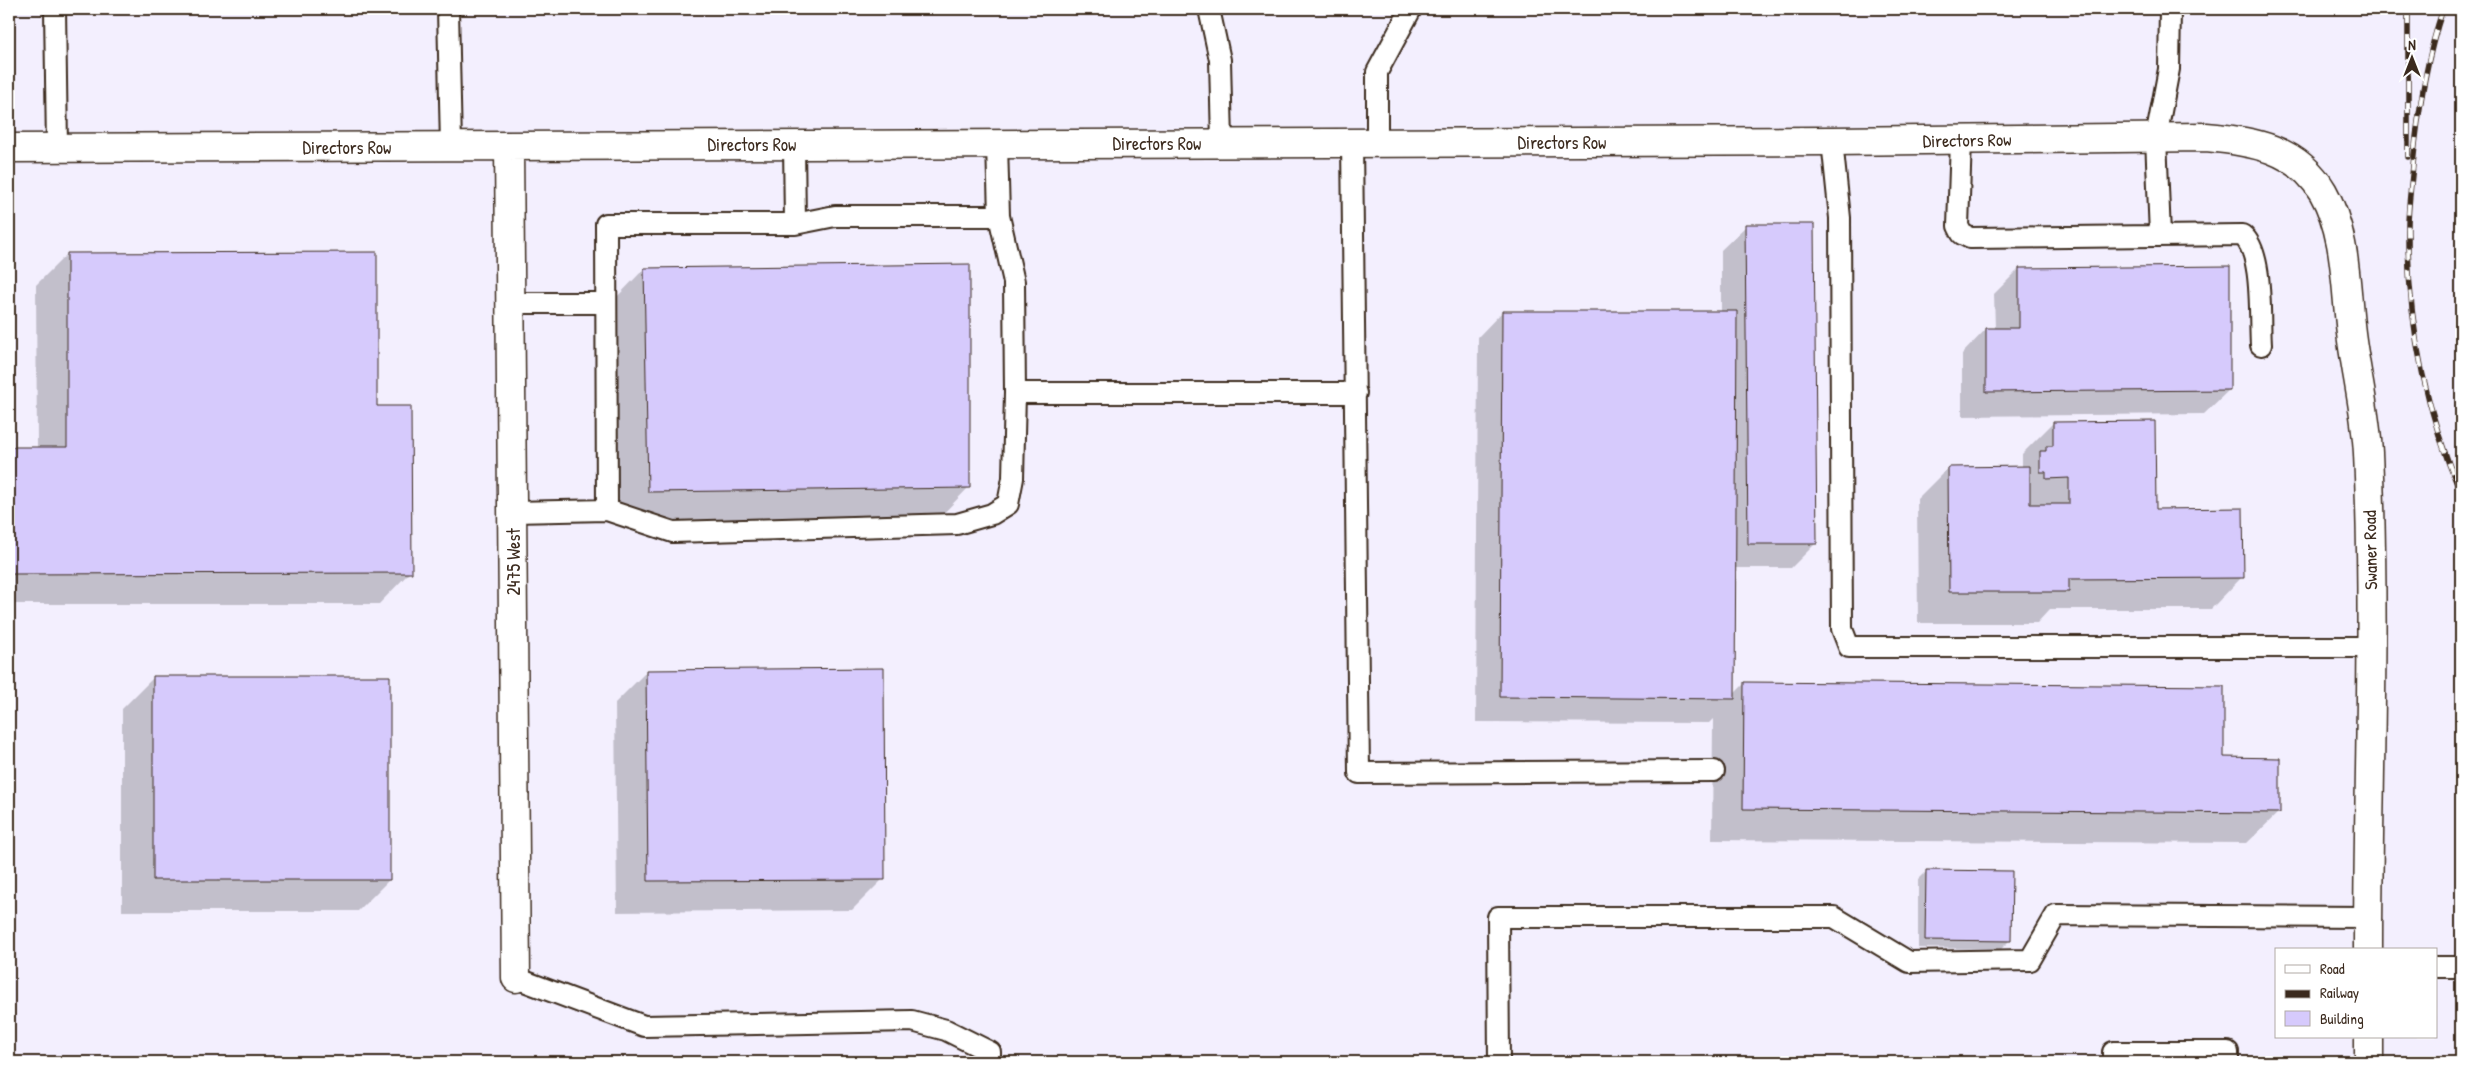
<svg xmlns="http://www.w3.org/2000/svg" width="2470" height="1071" font-family="'Patrick Hand',sans-serif">
	<rect width="100%" height="100%" fill="#fff"/>
	<filter id="ink" filterUnits="userSpaceOnUse"><feTurbulence type="fractalNoise" baseFrequency=".02" numOctaves="2"/><feDisplacementMap in="SourceGraphic" scale="10" xChannelSelector="R" yChannelSelector="G"/><feConvolveMatrix kernelMatrix="1 2 1 2 8 2 1 2 1" color-interpolation-filters="sRGB"/></filter>
	<g filter="url(#ink)">
		<path fill="#f3effe" fill-rule="evenodd" d="M9,9H2461V1062H9ZM2276,950H2436V1037H2276Z"/>
		<path fill="#0003" d="M1746,226L1816,543L1791,568H1734V694L1744,684L2222,758L2279,812L2247,843L1712,840L1713,719L1709,723L1476,722L1478,337L1502,312L1721,313V250Z
			M67,254L376,407L410,572L379,604H9V448H37L36,285Z
			M644,269L969,487L938,519L617,523L613,301Z
			M2019,269L2229,390L2204,414L1962,416V354L1986,329H1995L1994,294Z
			M2053,423L2154,510L2242,577L2211,609H2050L2037,623H1918L1917,499L1948,468L2022,467V454Z
			M647,671L883,879L852,910L617,912L615,703Z
			M154,677L389,880L358,911H122V709Z
			M1927,871L2010,940L2001,949L1918,948V880Z"/>
		<path fill="#d6cafc" stroke="#3b2a1e" d="M1745,224H1814L1817,544H1748Z
			M377,252V406H411L412,573L9,574V447H67V253Z
			M970,264V488L648,492L644,268Z
			M2230,266V390L1986,392V328H2019V268Z
			M1502,311H1737L1735,699L1500,697Z
			M2155,421L2156,509L2243,508L2244,578L2069,579V592H1949L1948,467L2030,466V504H2069V478L2046,479V472H2040V451H2046V446H2053V422Z
			M884,668L885,880L648,881L646,670Z
			M153,676H390V880H153Z
			M1744,682L2224,686V757L2280,758V813L1743,809Z
			M1926,870L2012,871L2011,941L1925,940Z"/>
		<g fill="none" stroke-linecap="round" stroke-linejoin="round">
			<g stroke="#3b2a1e" stroke-width="24">
				<path id="lane" d="M55,9L57,147
					M448,9L451,146
					M1209,9L1220,60L1222,142
					M1961,140L1958,226L1962,234L1970,238L2242,235C2264,252 2259,318 2261,345
					M1832,141L1840,218L1842,629L1849,647H2370
					M1352,142L1359,773L1714,771
					M1377,142V72L1411,9
					M794,144L795,224
					M999,216L1014,282L1015,393H1356
					M2160,235L2156,138L2169,69L2170,9
					M511,303H606
					M607,510L673,532L957,524L992,514L1008,504L1013,478L1015,393
					M513,512L607,510L606,224H795L835,216H999L997,144
					M2436,967H2461
					M516,978L644,1026L912,1021L946,1030L990,1052V1062
					M1499,1062L1498,917H1834L1909,962L2030,960L2056,915L2368,917
					M2113,1062V1052H2228V1062"/>
			</g>
			<g stroke="#3b2a1e" stroke-width="31">
				<path id="street" d="M509,146L516,978
					M9,148L1832,141L2206,137C2252,141 2297,148 2323,192C2347,234 2345,286 2351,333C2356,373 2366,413 2368,453C2376,618 2368,784 2368,950
					M2369,1037V1062"/>
			</g>
			<use href="#lane" stroke="#fff" stroke-width="20"/>
			<use href="#street" stroke="#fff" stroke-width="28"/>
			<g stroke="#3b2a1e" stroke-width="5.5">
				<path id="rail" d="M2443,9C2426,59 2418,112 2413,165C2411,188 2407,213 2408,236C2408,325 2426,412 2461,494
					M2408,157V9"/>
			</g>
			<use href="#rail" stroke="#fff" stroke-width="4" stroke-dasharray="11" stroke-linecap="butt"/>
		</g>
	</g>
	<g text-anchor="middle" dominant-baseline="central" stroke-width="4.5" stroke-linejoin="round" paint-order="stroke">
		<g font-size="18" fill="#3b2a1e" stroke="#fff">
			<text transform="translate(1967 140) rotate(-1)">Directors Row</text>
			<text x="1562" y="142">Directors Row</text>
			<text x="1157" y="143">Directors Row</text>
			<text x="752" y="144">Directors Row</text>
			<text x="347" y="147">Directors Row</text>
			<text transform="translate(2370 550) rotate(-91)">Swaner Road</text>
			<text transform="translate(513 562) rotate(-90)">2475 West</text>
		</g>
	</g>
	<rect width="2470" height="1071" fill="none" stroke="#fff" stroke-width="30"/>
	<rect x="15" y="15" width="2440" height="1041" fill="none" stroke="#3b2a1e" stroke-width="2" filter="url(#ink)"/>
	<rect x="2275" y="948" width="162" height="90" fill="#ffffff" stroke="#b1aaa5"/>
	<rect x="2285" y="965" width="25" height="8" fill="#ffffff" stroke="#b1aaa5"/>
	<text x="2320" y="974" font-size="15" fill="#3b2a1e">Road</text>
	<rect x="2285" y="990" width="25" height="8" fill="#3b2a1e" stroke="#b1aaa5"/>
	<text x="2320" y="998" font-size="15" fill="#3b2a1e">Railway</text>
	<rect x="2285" y="1011" width="25" height="15" fill="#d6cafc" stroke="#b1aaa5"/>
	<text x="2320" y="1024" font-size="15" fill="#3b2a1e">Building</text>
	<g transform="translate(2412 58)" stroke="#ffffff" stroke-width="4" paint-order="stroke">
	<path d="M0-4L9 19L0 12L-9 19Z" fill="#3b2a1e"/>
	<text y="-8" font-size="14" font-weight="bold" text-anchor="middle" fill="#3b2a1e">N</text>
	</g>
</svg>
